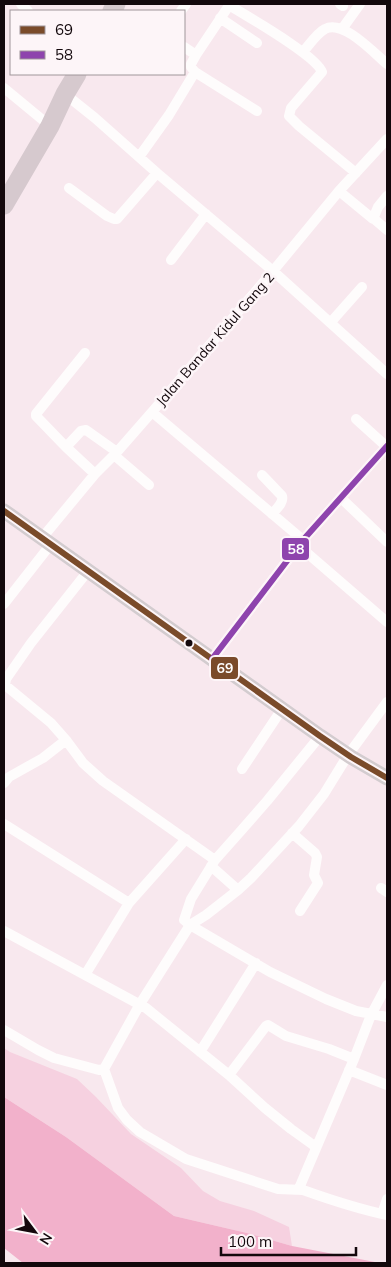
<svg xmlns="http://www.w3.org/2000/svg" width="391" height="1267" font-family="Mulish,sans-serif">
	<rect width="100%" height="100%" fill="#f8e8ee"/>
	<path fill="#f6d1e0" d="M4,1048L10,1052L77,1079L96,1097L131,1134L181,1168L203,1191L220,1201L254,1211L289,1227L292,1246L247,1233L174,1216L66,1137L4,1097Z"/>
	<path fill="#f2b1cb" d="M4,1097L66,1137L174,1216L247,1233L292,1246L380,1263H23L4,1248Z"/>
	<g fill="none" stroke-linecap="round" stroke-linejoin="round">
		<path stroke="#fefcfc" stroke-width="10" d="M21,4L28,11
			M230,4L196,55L191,64V67L195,72L257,111
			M340,4L343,6
			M229,5C248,17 316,55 322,72L291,108L289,116L299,126L356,173
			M181,11L186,4
			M220,18L257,43
			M342,29L360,4
			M184,47L196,55
			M303,52C309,45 317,33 325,29C343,19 374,53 387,64
			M4,88L50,126
			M65,94L95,118L157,173L273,271L387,374
			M139,157L169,115L195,72
			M69,188L107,216L114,219H117L157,173
			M339,191L373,219L378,207L387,196
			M373,218L387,230
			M171,260L206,214
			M331,322L362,287
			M85,353L36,414V416L66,447L95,474
			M152,412L303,540
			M356,419L387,447
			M66,447L81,431L86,430L117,452
			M114,455L149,485
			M262,475L282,496C284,503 276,509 272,514
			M341,498L387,542
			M42,538L95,474L117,452L152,412L273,271L339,191L387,139
			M299,546L387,622
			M88,571L31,643L6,679L5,685L51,723L66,740L83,763L103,781L215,860
			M4,604L51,544
			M212,659L303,540L387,446
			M320,736L267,801L239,833L215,860L191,899L184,920L190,925L270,972L326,999L356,1011L387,1017
			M242,769L282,709
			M4,783L9,777L43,758L66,740
			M4,824L129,903
			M292,833L315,853L317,857L314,875L318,883L300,911
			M211,866L238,890
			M381,888L387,892
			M4,931L146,1008L229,1075L265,1108L291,1129L316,1147
			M85,975L129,903L186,839
			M387,985L371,1015L354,1059L300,1186L303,1190C331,1200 358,1209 387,1215
			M4,1030L38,1050L54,1058L99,1070L104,1069L140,1004L190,925L206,915L238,890L251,878L299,826L324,794L348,755L387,702
			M200,1052L256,963
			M104,1069L118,1108L127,1120L140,1132L186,1159L278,1189L303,1190
			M349,1070L387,1085
			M229,1075L266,1026L268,1025L286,1036L329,1049L354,1059
			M382,1214L387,1199"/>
		<path stroke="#d3cccf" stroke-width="15" d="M4,511L320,736L351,757L387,778"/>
		<path stroke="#d6c9ce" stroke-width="19" d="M112,11L116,4
			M4,205L50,126L65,94L77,74"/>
		<g stroke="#fdf5f8" stroke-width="10">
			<path id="bus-1" d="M4,511L320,736L351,757L387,778"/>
		</g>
		<g stroke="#fdf5f8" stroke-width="10">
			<path id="bus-2" d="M212,659L303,540L387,446"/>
		</g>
		<use href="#bus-1" stroke="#7a4b2a" stroke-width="6"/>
		<use href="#bus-2" stroke="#8e44ad" stroke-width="6"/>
	</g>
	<circle fill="#13080c" stroke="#fdf5f8" stroke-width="2" cx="189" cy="643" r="4.5"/>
	<g text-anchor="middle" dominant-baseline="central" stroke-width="5" stroke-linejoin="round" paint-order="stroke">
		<g font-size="14" fill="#13080c" stroke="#fdf5f8">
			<text transform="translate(215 339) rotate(-49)">Jalan Bandar Kidul Gang 2</text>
		</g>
	</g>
	<g stroke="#fdf5f8" stroke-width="2">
		<rect x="281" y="537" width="29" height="24" rx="5" fill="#8e44ad"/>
		<rect x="210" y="656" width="29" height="24" rx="5" fill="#7a4b2a"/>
	</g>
	<g font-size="14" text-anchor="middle" font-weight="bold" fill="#fff">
		<text x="296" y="554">58</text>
		<text x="225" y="673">69</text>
	</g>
	<rect width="391" height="1267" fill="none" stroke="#13080c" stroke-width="10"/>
	<rect x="10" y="10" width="175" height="65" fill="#fdf5f8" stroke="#9f969a"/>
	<rect x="20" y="26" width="25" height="8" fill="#7a4b2a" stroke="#9f969a"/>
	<text x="55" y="35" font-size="15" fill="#13080c">69</text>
	<rect x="20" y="51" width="25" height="8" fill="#8e44ad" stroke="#9f969a"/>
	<text x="55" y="60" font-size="15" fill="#13080c">58</text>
	<g transform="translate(35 1232) rotate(122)" stroke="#fdf5f8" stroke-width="4" paint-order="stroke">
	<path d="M0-4L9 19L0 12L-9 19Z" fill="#13080c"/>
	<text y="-8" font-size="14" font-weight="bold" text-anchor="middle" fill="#13080c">N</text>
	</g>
	<path d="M221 1247v8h135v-8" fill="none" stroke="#13080c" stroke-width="2.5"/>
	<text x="228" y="1247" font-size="15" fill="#13080c" stroke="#fdf5f8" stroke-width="4" paint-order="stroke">100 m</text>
</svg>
